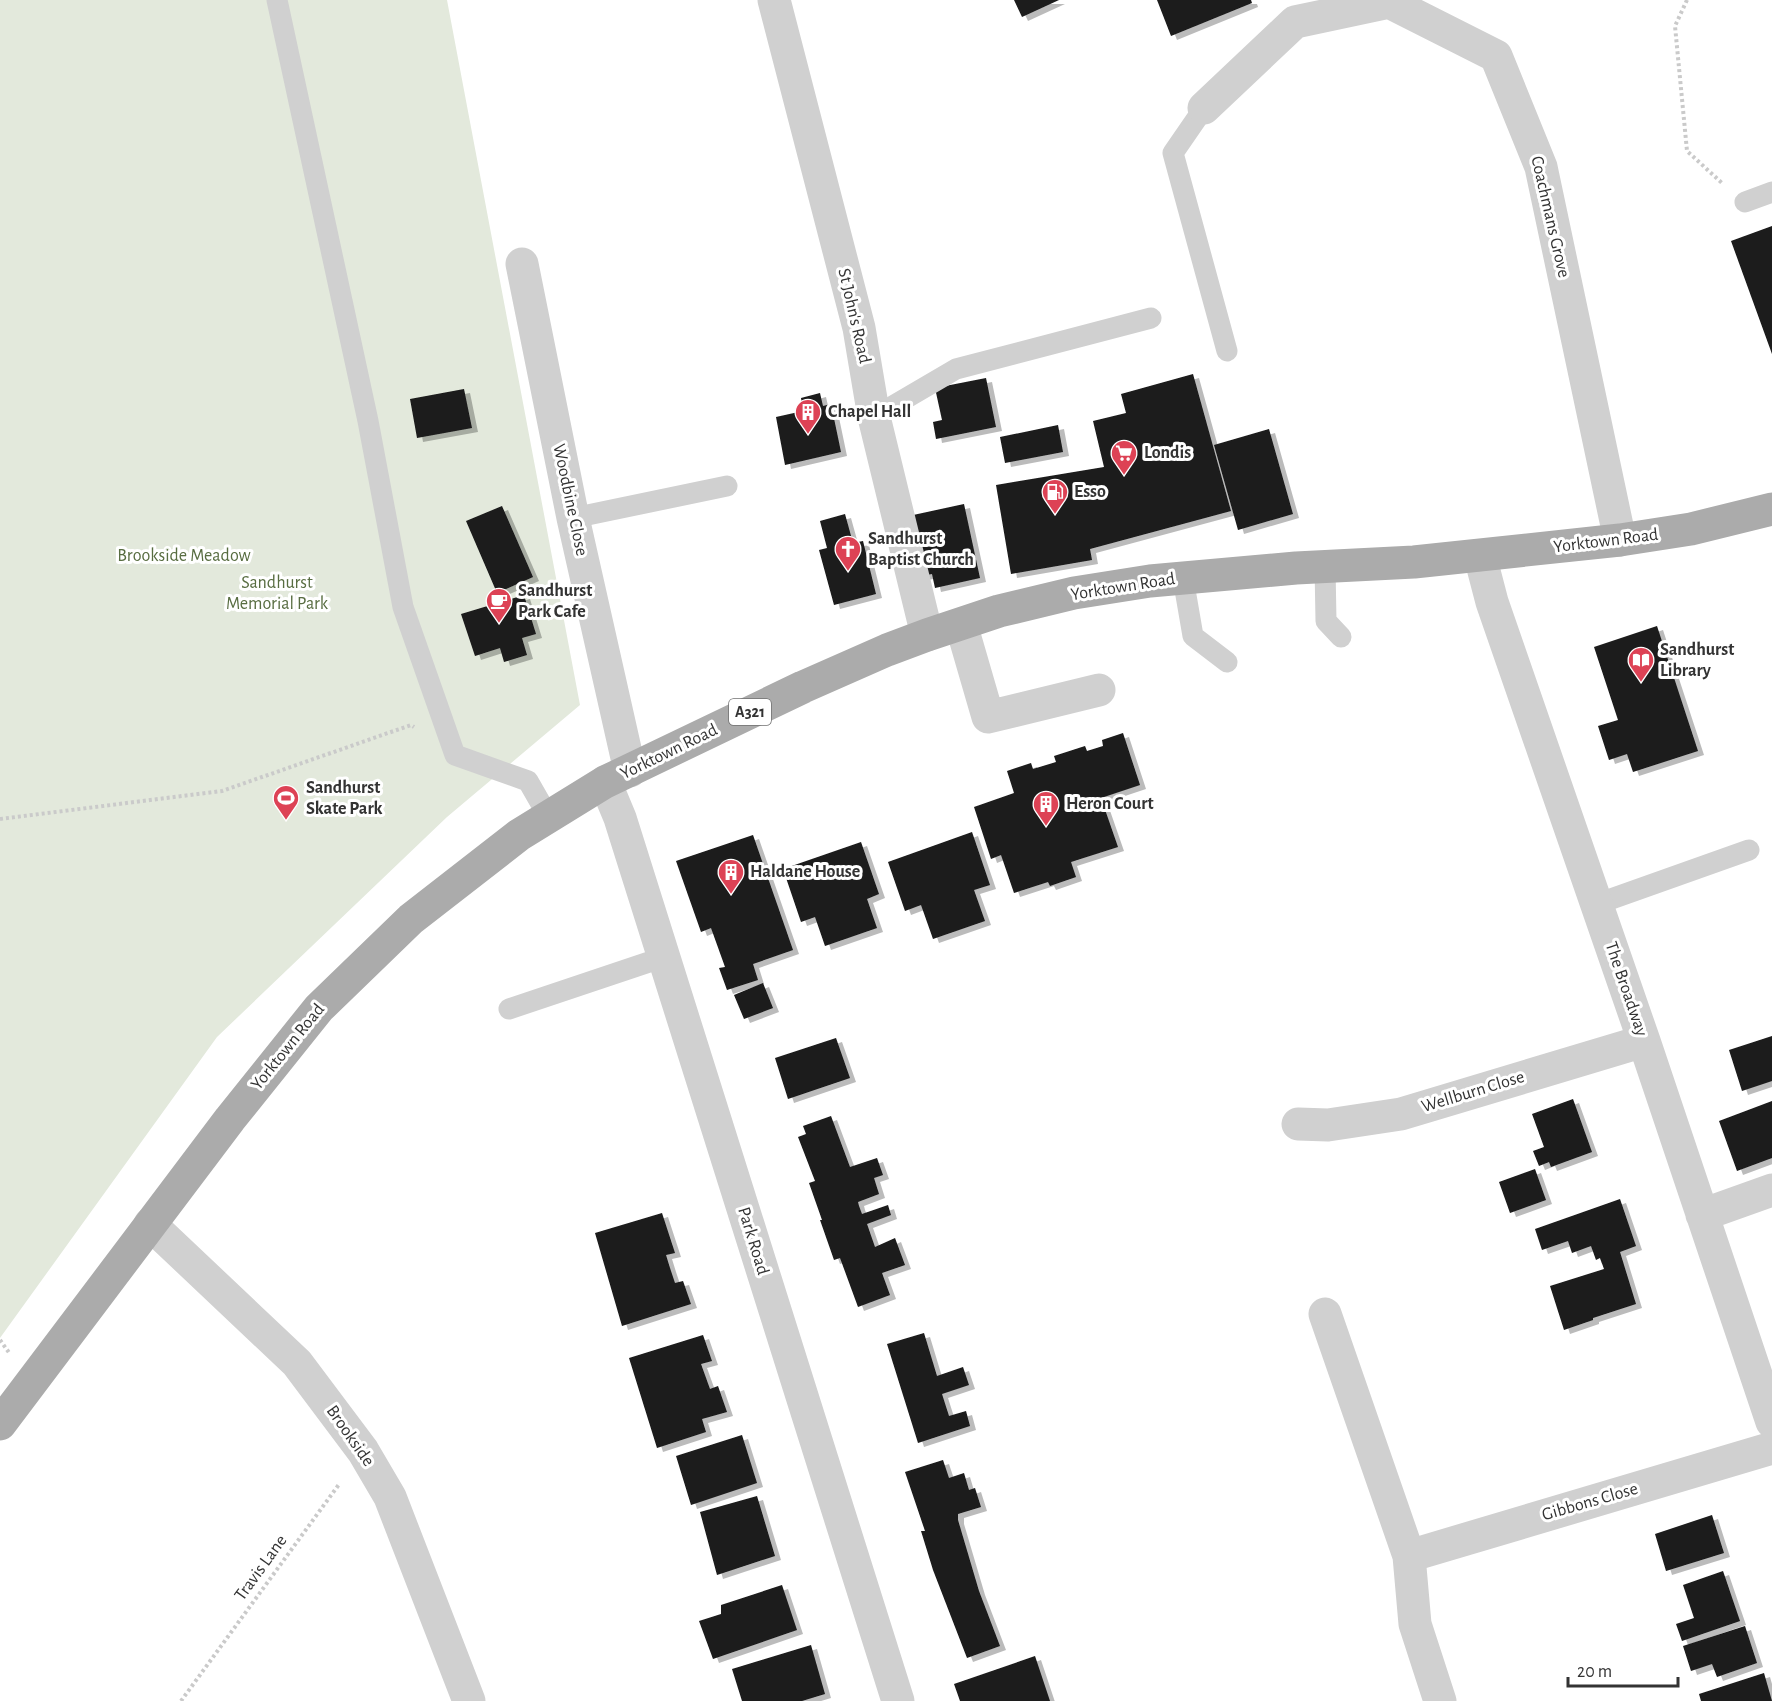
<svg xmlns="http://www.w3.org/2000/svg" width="1772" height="1701" font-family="'Alegreya Sans',sans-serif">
	<defs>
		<filter id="shadow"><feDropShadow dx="6" dy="4" stdDeviation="0" flood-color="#0004"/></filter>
	</defs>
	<rect width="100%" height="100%" fill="#fff"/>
	<path fill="#e3e9dc" d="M0,0H447L580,705L447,817L217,1037L0,1338Z"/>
	<path fill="#1a1a1a" filter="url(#shadow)" d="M1014,0H1059L1022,17Z
		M1157,0H1251L1252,3L1171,36Z
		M1772,226V354L1731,241Z
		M1193,374L1231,511L1090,549L1092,560L1011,574L996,485L1104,467L1093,421L1126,413L1121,394Z
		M986,378L996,427L936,439L933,422L942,420L935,388Z
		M464,389L472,428L417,438L410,399Z
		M820,393L823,406L831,404L841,452L785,465L776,417L803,411L801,398Z
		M1058,425L1063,452L1005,463L1000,437Z
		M1269,429L1293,514L1238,530L1214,445Z
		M964,504L980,578L935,588L932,574L917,577L904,517Z
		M502,506L533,577L497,593L466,521Z
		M845,514L853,543L863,541L876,594L834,605L819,550L827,548L820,521Z
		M524,595L536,634L522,638L527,655L504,662L500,648L475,656L461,614Z
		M1657,626L1698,751L1633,772L1627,754L1609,760L1598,726L1618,720L1594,647Z
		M1123,733L1140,785L1101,798L1118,847L1071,862L1076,877L1050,886L1048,882L1014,893L1001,855L991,859L974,807L1014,793L1007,771L1031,763L1033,769L1056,762L1054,756L1085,746L1087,751L1103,746L1102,740Z
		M972,832L990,885L974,890L985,921L933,939L921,905L905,911L888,862Z
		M753,835L793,950L753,964L758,980L727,990L719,968L725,967L711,928L701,932L676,861Z
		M861,842L879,894L867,899L877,928L825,946L815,917L801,922L783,869Z
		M763,983L773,1008L744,1019L734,995Z
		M1772,1036V1081L1742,1091L1729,1050Z
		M836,1038L850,1078L788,1099L775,1058Z
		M1573,1099L1592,1152L1551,1167L1549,1162L1539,1166L1533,1151L1544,1147L1532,1114Z
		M1772,1101V1158L1737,1171L1719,1121Z
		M831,1116L850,1167L877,1158L883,1175L874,1178L879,1194L858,1202L859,1206L862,1214L888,1205L891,1215L867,1224L875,1247L895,1238L905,1265L882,1273L890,1295L858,1307L840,1258L834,1260L820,1220H822L809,1183L815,1181L798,1137L806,1134L803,1126Z
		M1535,1169L1546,1200L1510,1213L1499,1182Z
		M1620,1199L1636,1246L1620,1252L1636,1304L1593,1318V1320L1564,1330L1550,1286L1604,1269L1600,1258L1596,1260L1591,1246L1572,1253L1568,1241L1542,1250L1535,1229Z
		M662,1213L675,1253L666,1255L670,1268L675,1283L683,1281L691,1304L622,1326L595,1233Z
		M924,1333L937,1376L963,1367L969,1385L942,1394L949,1416L966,1411L970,1426L918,1443L887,1344Z
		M703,1335L712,1361L701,1364L710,1389L718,1386L727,1412L702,1419L706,1432L657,1448L629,1358Z
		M742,1435L757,1483L691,1505L676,1456Z
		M943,1460L949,1478L964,1473L969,1490L975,1488L981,1507L958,1514V1520L979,1591L1000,1646L967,1658L933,1570L921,1531H925L905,1472Z
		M757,1496L775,1556L717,1575L700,1512Z
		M1712,1515L1724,1553L1666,1571L1655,1534Z
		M1723,1571L1740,1621L1682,1641L1676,1624L1694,1618L1683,1585Z
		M782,1585L797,1630L713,1659L699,1621L721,1614V1605Z
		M1745,1626L1757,1663L1717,1677L1712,1664L1691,1671L1683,1646Z
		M811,1645L825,1694L802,1701H742L732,1669Z
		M1035,1656L1050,1701H960L954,1684Z
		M1764,1673L1772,1701H1701L1699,1694Z"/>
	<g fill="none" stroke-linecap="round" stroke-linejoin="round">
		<path stroke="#cacaca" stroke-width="4" stroke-dasharray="3 3" stroke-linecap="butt" d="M1687,0L1675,26L1687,151L1723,184
			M0,819L222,791L411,725L414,727
			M0,1340L10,1354
			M181,1701L340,1483"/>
		<path stroke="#d0d0d0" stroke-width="21" d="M277,0L368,421L403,607L455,755L528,781L548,816
			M1204,108L1173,153L1227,351
			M1745,202L1772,192
			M874,417L956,369L1151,318
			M573,518L727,486
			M1325,566L1326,621L1341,637
			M1183,578L1193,636L1227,662
			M1597,904L1749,850
			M509,1009L664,957"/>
		<path stroke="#d0d0d0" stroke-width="33" d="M774,0L859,328L874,417L927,635
			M1204,108L1295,22L1389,2L1496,56L1541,167L1620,540
			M522,264L573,518L630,771
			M1480,556L1492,602L1644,1041L1772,1422
			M961,624L988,717L1099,690
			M605,782L620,818L898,1701
			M1298,1124L1328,1125L1401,1114L1644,1041
			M1702,1215L1772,1190
			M150,1224L297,1363L363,1451L390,1497L469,1701
			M1325,1314L1409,1556L1415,1624L1440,1701
			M1409,1556L1772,1448"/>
		<path stroke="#ababab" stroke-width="33" d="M0,1424L230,1119L319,1008L411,919L519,835L605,782L803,687L887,650L927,635L999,611L1074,593L1150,581L1296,568L1414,562L1620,540L1691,529L1772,509"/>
	</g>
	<defs>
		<g id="building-pin" transform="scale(1.35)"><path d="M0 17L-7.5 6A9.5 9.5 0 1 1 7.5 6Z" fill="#dd4255" stroke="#fff"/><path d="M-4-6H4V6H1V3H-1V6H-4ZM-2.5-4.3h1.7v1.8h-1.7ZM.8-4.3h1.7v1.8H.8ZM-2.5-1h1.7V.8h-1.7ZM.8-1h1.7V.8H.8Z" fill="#fff"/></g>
		<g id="supermarket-pin" transform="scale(1.35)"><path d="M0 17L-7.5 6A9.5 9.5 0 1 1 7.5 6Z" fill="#dd4255" stroke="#fff"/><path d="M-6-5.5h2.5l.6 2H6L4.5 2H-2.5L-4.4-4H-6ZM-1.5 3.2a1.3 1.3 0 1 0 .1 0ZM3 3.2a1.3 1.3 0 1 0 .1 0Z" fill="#fff"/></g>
		<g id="fuel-pin" transform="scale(1.35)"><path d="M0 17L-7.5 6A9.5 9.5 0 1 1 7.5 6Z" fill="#dd4255" stroke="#fff"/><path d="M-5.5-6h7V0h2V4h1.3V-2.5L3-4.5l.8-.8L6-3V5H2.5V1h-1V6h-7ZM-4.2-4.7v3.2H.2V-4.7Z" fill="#fff"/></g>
		<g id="church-pin" transform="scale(1.35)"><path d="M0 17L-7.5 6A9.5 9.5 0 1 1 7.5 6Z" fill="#dd4255" stroke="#fff"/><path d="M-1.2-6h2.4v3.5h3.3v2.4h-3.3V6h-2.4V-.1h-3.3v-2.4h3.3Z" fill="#fff"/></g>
		<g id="cafe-pin" transform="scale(1.35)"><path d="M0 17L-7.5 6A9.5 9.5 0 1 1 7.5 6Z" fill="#dd4255" stroke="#fff"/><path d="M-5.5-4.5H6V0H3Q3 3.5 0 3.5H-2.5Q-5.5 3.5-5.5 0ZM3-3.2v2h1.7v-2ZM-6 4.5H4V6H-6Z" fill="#fff"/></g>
		<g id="library-pin" transform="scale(1.35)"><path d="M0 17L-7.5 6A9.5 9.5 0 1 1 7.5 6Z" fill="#dd4255" stroke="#fff"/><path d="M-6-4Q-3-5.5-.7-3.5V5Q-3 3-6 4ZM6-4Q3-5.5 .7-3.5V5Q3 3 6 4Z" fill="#fff"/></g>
		<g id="stadium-pin" transform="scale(1.35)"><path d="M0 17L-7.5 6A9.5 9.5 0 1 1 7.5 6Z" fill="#dd4255" stroke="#fff"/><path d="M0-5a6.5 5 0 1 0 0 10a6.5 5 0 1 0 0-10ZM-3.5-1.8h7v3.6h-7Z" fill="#fff"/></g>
	</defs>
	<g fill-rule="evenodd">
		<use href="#building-pin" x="808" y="412"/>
		<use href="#supermarket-pin" x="1124" y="453"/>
		<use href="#fuel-pin" x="1055" y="492"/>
		<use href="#church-pin" x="848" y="549"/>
		<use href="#cafe-pin" x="499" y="601"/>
		<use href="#library-pin" x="1641" y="660"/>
		<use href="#stadium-pin" x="286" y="798"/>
		<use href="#building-pin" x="1046" y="804"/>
		<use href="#building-pin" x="731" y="872"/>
	</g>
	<g text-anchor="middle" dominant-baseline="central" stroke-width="6" stroke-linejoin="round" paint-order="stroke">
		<rect fill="#fff" stroke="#707070" stroke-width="1.5" x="729" y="699" width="42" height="26" rx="4.5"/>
		<g font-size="16" font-weight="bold" fill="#333">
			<text x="750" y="712">A321</text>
		</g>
		<g font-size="18" fill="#333" stroke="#fff">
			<text transform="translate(1550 217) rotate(77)">Coachmans Grove</text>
			<text transform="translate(854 316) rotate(77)">St John's Road</text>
			<text transform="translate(570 500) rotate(78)">Woodbine Close</text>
			<text transform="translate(1606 541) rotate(-7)">Yorktown Road</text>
			<text transform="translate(1123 587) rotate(-9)">Yorktown Road</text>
			<text transform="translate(669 752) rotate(-26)">Yorktown Road</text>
			<text transform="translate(1626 989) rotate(71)">The Broadway</text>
			<text transform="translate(288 1047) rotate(-51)">Yorktown Road</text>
			<text transform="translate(1473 1092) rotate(-17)">Wellburn Close</text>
			<text transform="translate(753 1241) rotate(73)">Park Road</text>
			<text transform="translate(350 1436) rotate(55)">Brookside</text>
			<text transform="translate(1590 1502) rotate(-16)">Gibbons Close</text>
			<text transform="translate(261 1568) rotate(-54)">Travis Lane</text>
		</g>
		<g font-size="18" font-weight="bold" fill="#333" stroke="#fff" text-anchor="start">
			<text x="828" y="412">Chapel Hall</text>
			<text x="1144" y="453">Londis</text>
			<text x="1074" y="492">Esso</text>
			<text x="868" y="539">Sandhurst<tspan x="868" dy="21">Baptist Church</tspan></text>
			<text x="518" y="591">Sandhurst<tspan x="518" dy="21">Park Cafe</tspan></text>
			<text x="1660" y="650">Sandhurst<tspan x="1660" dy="21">Library</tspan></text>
			<text x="306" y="788">Sandhurst<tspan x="306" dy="21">Skate Park</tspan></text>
			<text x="1066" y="804">Heron Court</text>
			<text x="750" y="872">Haldane House</text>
		</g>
		<g font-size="18" fill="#586d41" stroke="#fff">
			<text x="184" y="556">Brookside Meadow</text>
			<text x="277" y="583">Sandhurst<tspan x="277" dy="21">Memorial Park</tspan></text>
		</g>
	</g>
	<path d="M1568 1677v9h110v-9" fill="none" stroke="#333333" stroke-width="3"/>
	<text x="1577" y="1677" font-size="18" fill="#333333" stroke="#ffffff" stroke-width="4.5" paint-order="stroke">20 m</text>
</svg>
